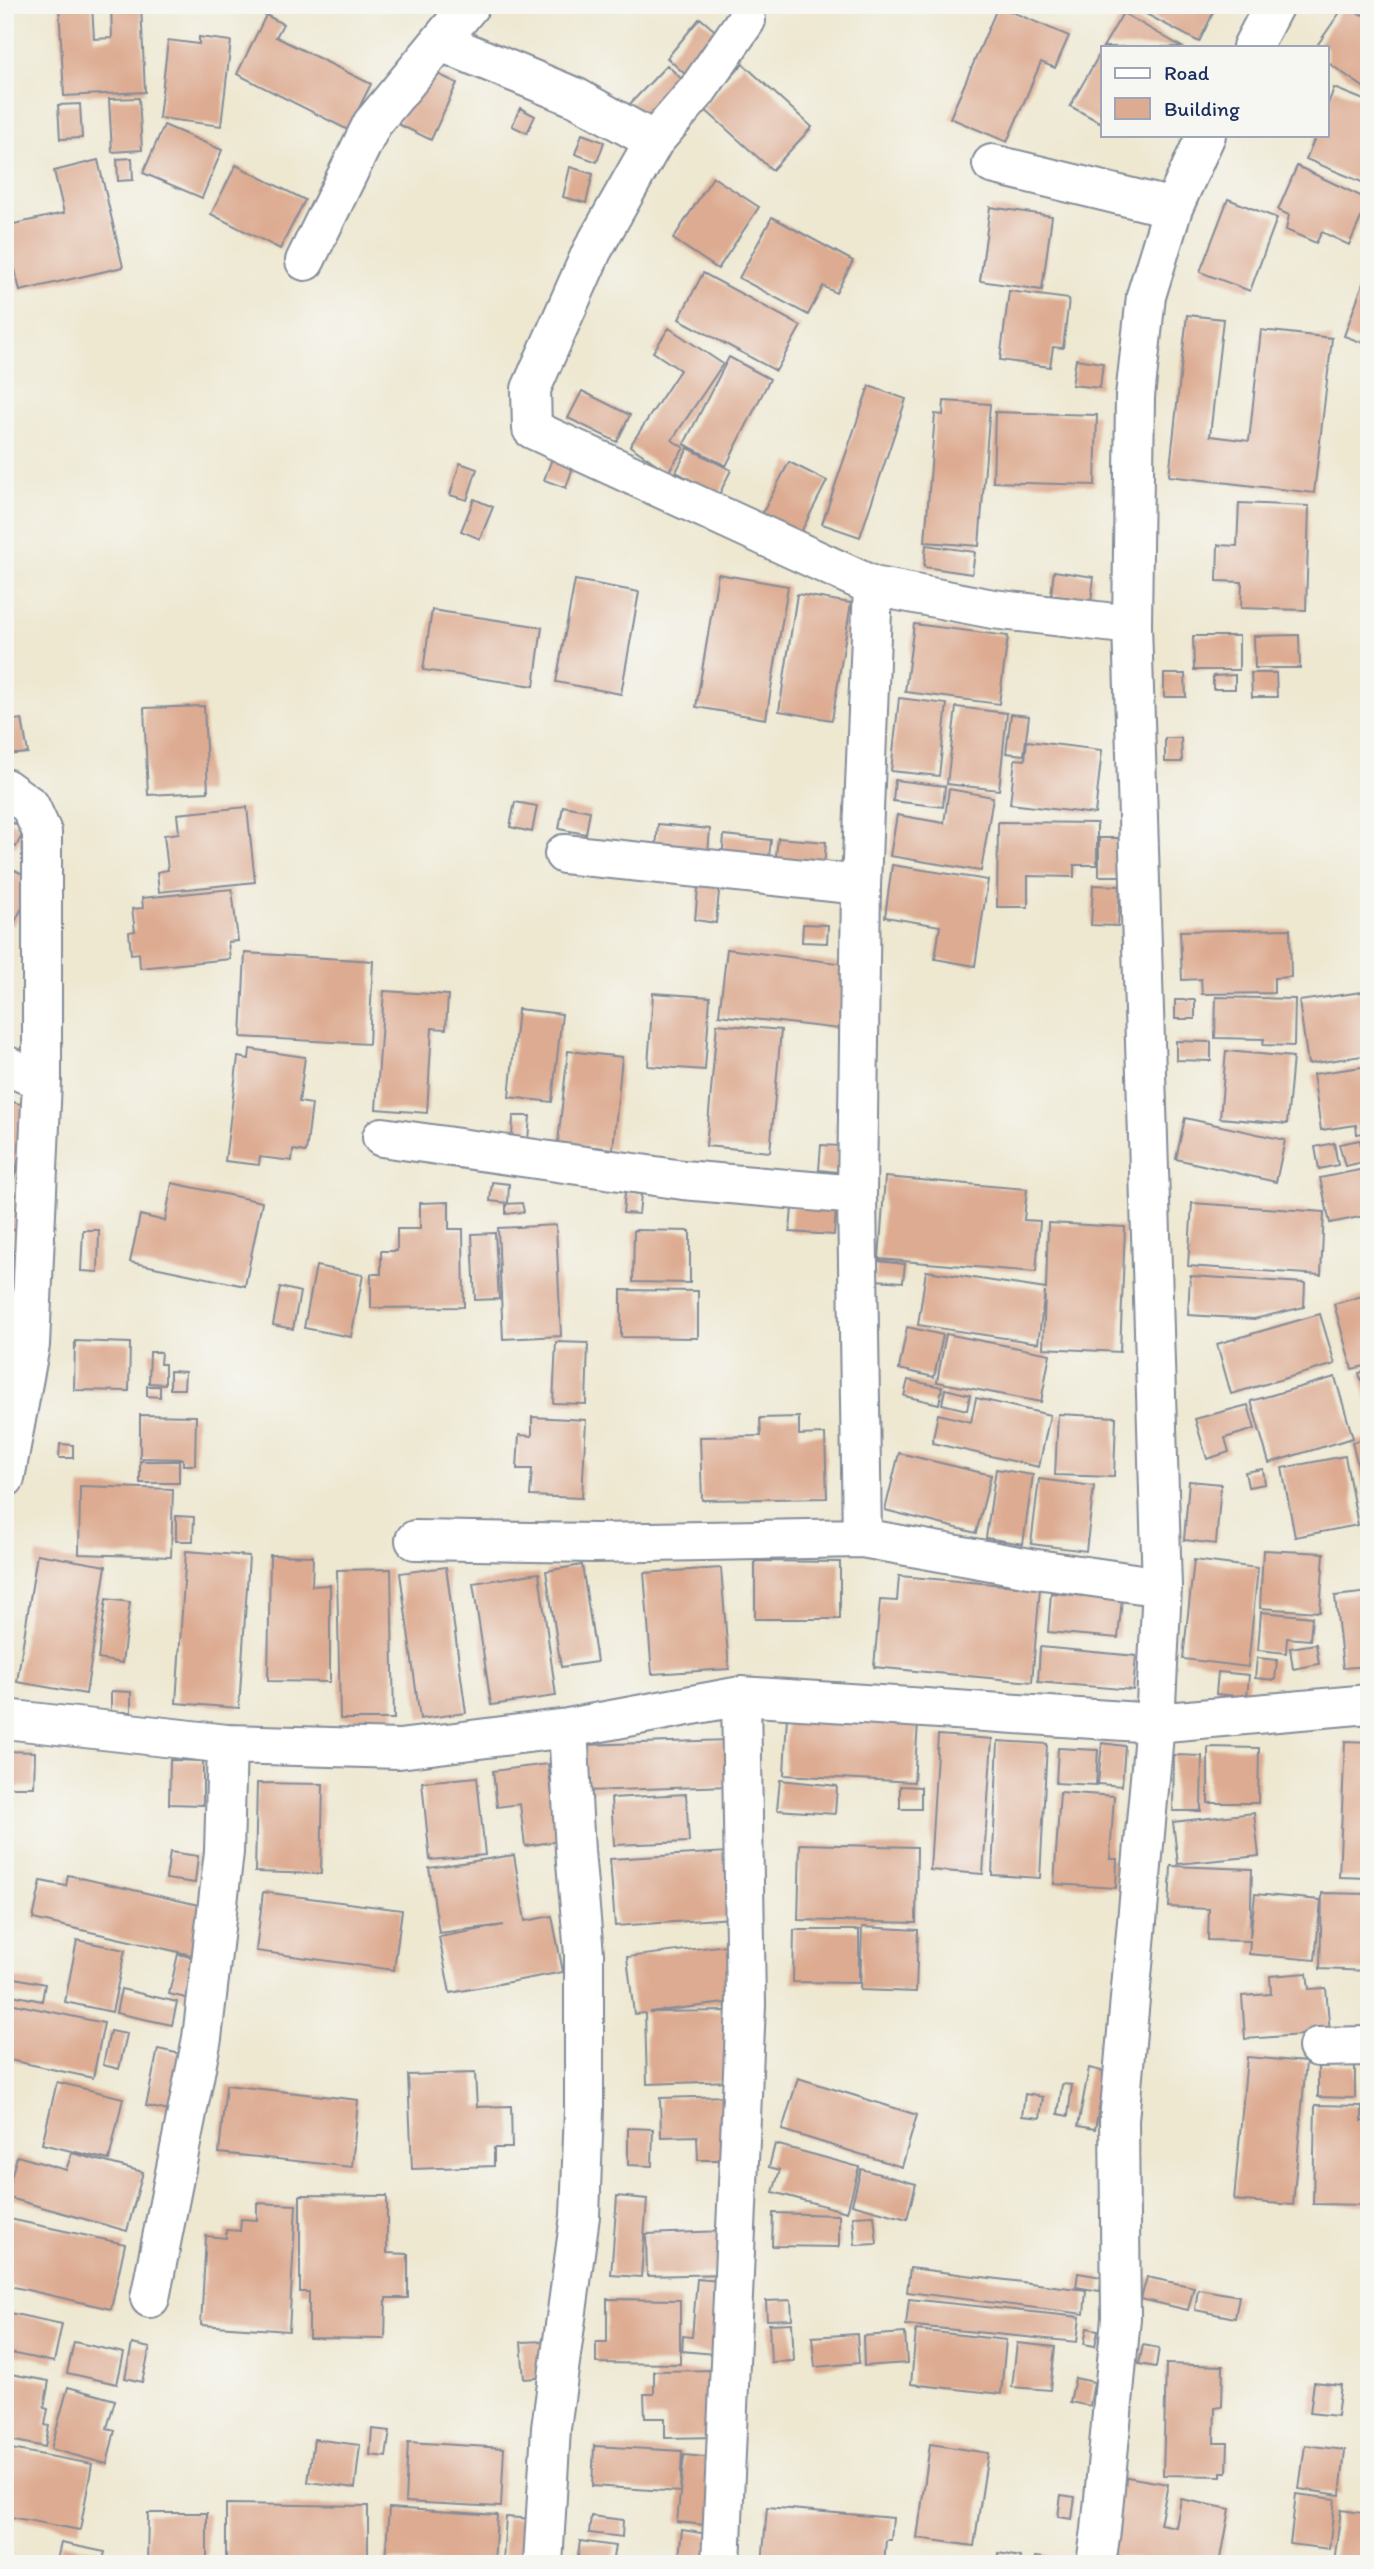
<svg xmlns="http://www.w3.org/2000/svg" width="1374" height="2569" font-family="Itim,sans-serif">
	<rect width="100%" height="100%" fill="#f6f6f2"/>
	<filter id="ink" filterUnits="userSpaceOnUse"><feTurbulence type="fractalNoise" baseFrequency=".0143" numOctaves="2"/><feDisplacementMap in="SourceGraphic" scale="14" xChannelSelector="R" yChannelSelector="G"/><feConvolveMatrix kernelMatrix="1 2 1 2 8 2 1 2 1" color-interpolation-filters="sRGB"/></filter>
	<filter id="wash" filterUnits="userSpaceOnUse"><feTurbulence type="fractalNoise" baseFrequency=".00686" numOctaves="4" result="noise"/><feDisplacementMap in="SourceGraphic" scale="28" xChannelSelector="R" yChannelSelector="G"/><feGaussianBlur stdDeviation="1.57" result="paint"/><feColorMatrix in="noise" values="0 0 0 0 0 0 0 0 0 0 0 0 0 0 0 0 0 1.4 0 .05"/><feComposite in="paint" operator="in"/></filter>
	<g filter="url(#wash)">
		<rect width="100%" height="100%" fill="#eee8d1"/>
		<g id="blocks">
			<path fill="#ddab91" d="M59,5H92L94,39L112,38L111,5H141L145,92L64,96Z
				M1129,5H1217L1199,42Z
				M1345,5L1362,15L1369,5V91L1327,62V47H1316Z
				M998,6L1069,36L1055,68L1041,62L1007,142L950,118Z
				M1123,13L1182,47H1103Z
				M266,15L283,24L276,37L371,84L348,130L237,74Z
				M700,18L720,35L686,75L667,58Z
				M199,37L231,41L221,126L159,118L168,40L199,44Z
				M1103,48V124L1070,106Z
				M743,64L812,127L772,170L703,108Z
				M667,65L689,86L651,127L628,106Z
				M425,68L457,83L431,140L398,124Z
				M1334,88L1369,102V185L1306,159L1316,135H1327V107Z
				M139,98L142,150L112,152L109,99Z
				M80,104L82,138L60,139L58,105Z
				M520,108L535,116L527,133L512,126Z
				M164,125L222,150L202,198L143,173Z
				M582,134L604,142L597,162L575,154Z
				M132,158L133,180L118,181L117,159Z
				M98,160L123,267L20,291L5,226L64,213L54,171Z
				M236,165L305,200L280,249L211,214Z
				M1297,166L1369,200L1349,245L1322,232L1316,243L1286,230L1289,215L1278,210Z
				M570,167L593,174L586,203L563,197Z
				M713,177L759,207L718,269L673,239Z
				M1228,199L1277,218L1250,291L1200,272Z
				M990,207L1052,216L1042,290L980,281Z
				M772,217L853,261L836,293L823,286L808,315L739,278Z
				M1369,267V345L1344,336Z
				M703,273L801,326L776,371L679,319Z
				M1009,291L1069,299L1063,348L1053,347L1050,367L1000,360Z
				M1187,315L1223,319L1210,436L1249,441L1261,330L1332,338L1314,493L1169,476Z
				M669,328L723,364L672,440L684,448L668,472L630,446L680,370L653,352Z
				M729,357L770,379L726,466L684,444Z
				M1076,359L1103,363L1100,388L1072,385Z
				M869,386L906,399L860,537L822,524Z
				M582,391L630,415L617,442L568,418Z
				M944,401L990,404L979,546L925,542L935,414L943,415Z
				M995,412L1097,415L1095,485L993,482Z
				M688,448L731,470L719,495L676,472Z
				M553,456L574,464L566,488L544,480Z
				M789,462L827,481L800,534L762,514Z
				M460,463L477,469L467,500L450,495Z
				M474,499L493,507L480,539L461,531Z
				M1239,503L1309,506L1306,610L1241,608L1242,582L1217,581L1218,545L1237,546Z
				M926,545L975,552L972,574L924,567Z
				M1054,571L1094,577L1091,601L1051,595Z
				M718,574L788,586L766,719L696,707Z
				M575,580L639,592L621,694L556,682Z
				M797,594L851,603L832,720L779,711Z
				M432,610L542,627L534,686L423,670Z
				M914,624L1008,636L999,704L905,692Z
				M1299,635L1300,668H1255L1254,636Z
				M1193,636H1239V670H1194Z
				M1251,673H1276L1277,697H1252Z
				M1164,674H1185L1186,697H1164Z
				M1235,675V689H1213V676Z
				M899,698L947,704L939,776L891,771Z
				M204,706L208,792L148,795L144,708Z
				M956,707L1007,713L999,790L947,784Z
				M1011,714L1029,716L1024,755L1006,753Z
				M22,719L28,753L5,755V721Z
				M1165,738H1181L1182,762H1165Z
				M1027,741L1102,750L1095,814L1010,804L1015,759L1025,760Z
				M895,780L945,786L943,807L893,801Z
				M949,789L993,797L981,871L890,856L897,815L944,823Z
				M515,802L537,806L532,832L510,827Z
				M563,806L590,811L586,834L559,829Z
				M247,807L255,882L159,892L157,872L168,870L164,835L179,833L177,814Z
				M7,820L25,829L16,847L5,842Z
				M998,822L1097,823V865H1074V877L1028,876V907H997Z
				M658,824L710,829L708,854L656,849Z
				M724,835L771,840L768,865L722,860Z
				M778,838L826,842L824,869L775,864Z
				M1099,838H1122L1121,876H1099Z
				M892,865L988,880L975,966L935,959L940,926L885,917Z
				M15,870L35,881L13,926L5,922V889Z
				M699,878L720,881L716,923L695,920Z
				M1093,885L1120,886L1118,926L1091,925Z
				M232,889L238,941L228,942L230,959L140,968L139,953L131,954L129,932L135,931L132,909L143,908L142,898Z
				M803,924L828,925L827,943L802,942Z
				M1290,929L1291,977L1274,978V993L1202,994L1201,979L1182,980L1180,931Z
				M727,949L846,964L839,1029L719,1015Z
				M245,953L373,961L369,1044L241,1037Z
				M384,991L448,995L446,1029L432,1028L427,1113L376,1109Z
				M1369,991V1055L1308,1064L1299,1001Z
				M653,993L710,997L705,1070L648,1066Z
				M1216,997L1295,999L1294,1046L1263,1045L1264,1039L1215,1038Z
				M1175,1000H1195V1019H1175Z
				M518,1009L562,1014L552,1102L509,1097Z
				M717,1024L781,1030L770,1152L706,1146Z
				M1176,1041L1211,1042V1061L1176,1060Z
				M250,1049L305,1057L299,1102L312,1104L306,1152L293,1150L292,1161L260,1157L259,1165L225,1161L238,1057L249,1059Z
				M568,1051L622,1057L613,1149L558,1143Z
				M1226,1051L1293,1057L1287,1124L1220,1118Z
				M1369,1066V1132L1357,1134L1356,1125L1321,1130L1313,1074Z
				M5,1100L32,1107L11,1190L5,1189Z
				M513,1116H530L528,1140L512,1139Z
				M1185,1118L1285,1140L1276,1182L1176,1159Z
				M1360,1140L1364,1162L1345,1166L1339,1144Z
				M1334,1143L1338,1165L1319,1169L1315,1147Z
				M821,1145L839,1146L837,1172L819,1170Z
				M1369,1168V1215L1330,1223L1320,1178Z
				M885,1177L1027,1189L1024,1220L1040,1221L1036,1272L879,1259Z
				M492,1182L509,1184L508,1203L490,1201Z
				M172,1183L262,1202L245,1286L130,1262L140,1215L165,1221Z
				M625,1192L641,1194L639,1214L623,1213Z
				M5,1193L34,1201L25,1233L5,1228Z
				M449,1202V1229H463L464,1307L371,1308V1274H381V1251H397V1229H420V1203Z
				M522,1203L524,1212L506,1214V1204Z
				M1192,1203L1324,1212L1321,1275L1188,1266Z
				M792,1207L836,1210L834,1235L790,1232Z
				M1048,1223L1125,1227L1120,1352L1043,1348L1045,1292L1038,1343L918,1325L926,1271L1046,1289Z
				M556,1225L561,1336L503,1339L498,1228Z
				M83,1230H99L98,1272L81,1271Z
				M634,1230L690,1231V1283L633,1282Z
				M495,1233L499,1299L475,1300L472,1234Z
				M877,1261L905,1264L903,1282L875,1280Z
				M316,1266L363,1275L351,1337L304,1328Z
				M1190,1276L1305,1283L1304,1307L1254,1319L1188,1315Z
				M280,1287L300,1292L293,1329L273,1325Z
				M621,1290L698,1291V1338L621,1337Z
				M1369,1294V1365L1352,1369L1334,1304Z
				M1320,1314L1335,1364L1231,1394L1217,1344Z
				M907,1327L943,1335L934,1377L899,1369Z
				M946,1334L1050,1354L1041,1402L937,1382Z
				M5,1339L19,1342L5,1394Z
				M75,1341L130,1343L129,1391L74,1390Z
				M556,1342L588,1343L586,1404L553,1403Z
				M150,1352H161L160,1364H165V1384L149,1383Z
				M1369,1370V1404H1368L1359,1373Z
				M170,1371L185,1372L184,1389H170Z
				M1335,1377L1353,1438L1269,1463L1251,1401Z
				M908,1380L942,1387L939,1404L904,1396Z
				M147,1386H160V1397L147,1396Z
				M945,1389L970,1395L967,1410L942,1404Z
				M976,1398L1050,1415L1039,1467L932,1443L938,1414L971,1422Z
				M1248,1405L1255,1429L1225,1438L1229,1452L1207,1459L1195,1419Z
				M1058,1414L1116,1417L1114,1477L1055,1475Z
				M140,1415L196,1416L195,1465H183V1459L140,1458Z
				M532,1417L586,1420L582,1498L530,1496L532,1469H517L519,1435L532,1436Z
				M799,1417V1435L825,1434L827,1498L702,1500L700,1437L761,1436L760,1418Z
				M1369,1438V1506H1368L1352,1442Z
				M60,1444L73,1445V1458H59Z
				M899,1453L991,1475L976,1533L885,1510Z
				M1345,1456L1358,1525L1295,1537L1282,1468Z
				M140,1461H179V1483H140Z
				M996,1469L1033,1475L1023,1544L986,1538Z
				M1263,1469L1265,1484L1248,1487L1245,1472Z
				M1039,1479L1094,1486L1086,1551L1031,1544Z
				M1189,1481L1221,1484L1216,1544L1184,1540Z
				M80,1486L173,1489L171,1557L79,1554Z
				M176,1516L194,1517L193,1541H176Z
				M1263,1550L1324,1553L1320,1612L1260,1608Z
				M186,1551L249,1556L239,1708L176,1703Z
				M37,1554L106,1566L86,1694L17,1682Z
				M270,1555L313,1556L312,1586L330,1585V1682L268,1681Z
				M1194,1560L1258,1568L1248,1667L1183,1659Z
				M755,1561L840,1562V1619H755Z
				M582,1565L597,1662L561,1667L546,1571Z
				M446,1567L466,1713L420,1719L400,1573Z
				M721,1568L729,1669L652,1674L644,1573Z
				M391,1569L394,1719H340L337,1570Z
				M539,1573L556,1696L491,1705L473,1583Z
				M899,1576L1040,1588L1032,1682L874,1667L880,1600L897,1601Z
				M1369,1592V1666L1343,1668L1335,1596Z
				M1051,1593L1122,1599L1118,1638L1048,1632Z
				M106,1599L130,1602L122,1663L98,1659Z
				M1261,1612L1312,1617L1310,1640L1287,1638L1286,1653L1258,1650Z
				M1316,1644L1319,1664L1293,1669L1290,1648Z
				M1040,1647L1136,1656L1133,1690L1038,1682Z
				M1257,1658L1277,1660L1275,1680L1255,1678Z
				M1218,1672L1249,1675L1247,1697L1216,1694Z
				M111,1691L131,1692V1712H111Z
				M787,1715L918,1723L914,1782L784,1775Z
				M938,1735L992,1739L983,1874L930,1870Z
				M727,1740L729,1786L587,1791L585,1745Z
				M998,1741L1047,1744L1040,1878L992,1875Z
				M1345,1741L1369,1742V1878L1339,1877Z
				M1102,1743L1125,1746L1122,1786L1098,1784Z
				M1208,1747L1259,1748L1258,1803H1208Z
				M1058,1748L1098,1750L1096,1785L1056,1783Z
				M6,1751L35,1752L34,1787H5Z
				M1174,1755L1202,1756L1201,1811H1173Z
				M170,1760L203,1761V1805L169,1804Z
				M548,1764L558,1841L525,1846L520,1804L497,1807L493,1771Z
				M477,1777L485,1855L430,1860L422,1782Z
				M780,1780L837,1786L835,1814L777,1810Z
				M257,1783L323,1784L321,1874L255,1872Z
				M900,1786L921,1787V1809H900Z
				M1060,1792L1114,1796L1110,1859H1117L1116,1888L1054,1884Z
				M686,1794L689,1842L614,1845L611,1798Z
				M1254,1813L1259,1856L1178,1864L1173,1822Z
				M800,1844L917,1847L916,1923L798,1920Z
				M170,1852L198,1856L195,1883L166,1879Z
				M728,1852L733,1918L615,1926L610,1859Z
				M514,1855L525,1921L552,1916L563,1972L450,1993L439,1937L504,1925L439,1933L429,1868Z
				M1171,1866L1252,1869L1250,1938L1255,1894L1321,1900L1315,1960L1249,1954L1250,1941L1208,1940L1209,1909L1169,1907Z
				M68,1875L203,1906L192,1955L33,1919L41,1881L66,1886Z
				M263,1892L402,1910L394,1970L256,1951Z
				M1322,1893L1369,1894V1971L1320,1969Z
				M862,1927L918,1930L916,1992L860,1990Z
				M794,1930H859V1983L793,1982Z
				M77,1940L125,1950L112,2012L65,2002Z
				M735,1944L742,2001L649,2012L728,2011L731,2081L647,2084L645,2013L634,2014L627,1957Z
				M178,1954L199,1959L190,1999L169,1994Z
				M1307,1973L1309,1989L1326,1988L1330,2033L1245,2039L1242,1996L1271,1994L1270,1976Z
				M15,1978L45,1984L42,2001L12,1995Z
				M121,1989L177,2002L172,2025L116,2013Z
				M5,2002L104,2023L93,2078L5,2059Z
				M110,2031L127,2034L119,2069L103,2065Z
				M158,2049L190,2056L178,2113L146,2106Z
				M1247,2057L1306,2062L1293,2205L1234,2200Z
				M1318,2064L1355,2065V2098L1318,2097Z
				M1089,2068L1106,2072L1095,2129L1078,2126Z
				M475,2073L477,2107L511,2106L512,2148H494V2166L412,2169L408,2075Z
				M798,2078L917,2115L902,2167L782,2130Z
				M57,2082L123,2098L109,2160L42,2144Z
				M1062,2084L1072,2085L1068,2116L1058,2114Z
				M226,2085L358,2100L352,2167L219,2153Z
				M1025,2094L1043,2097L1040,2118L1022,2116Z
				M730,2096L732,2160H698L697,2136L661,2137L660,2098Z
				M1315,2105L1362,2106V2121H1369V2205L1313,2204Z
				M628,2128L653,2129L652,2166L628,2165Z
				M775,2144L859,2167L847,2212L773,2192L780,2170L769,2167Z
				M72,2153L143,2172L127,2231L6,2197L17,2156L66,2170Z
				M861,2169L916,2184L907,2219L852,2204Z
				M300,2195L387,2196V2253L408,2254V2298H386L385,2339L309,2338V2292H300Z
				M617,2196L647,2199L641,2277L611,2275Z
				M257,2203L296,2205L289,2331L201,2325L206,2236L226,2238V2230L240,2231L241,2219L257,2220Z
				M773,2213L839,2215V2247L772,2246Z
				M874,2215L877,2244L855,2245L853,2216Z
				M5,2218L125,2244L111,2309L5,2285Z
				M724,2231L726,2274L647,2276L646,2234Z
				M910,2268L1086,2290L1084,2314L907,2292Z
				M1078,2273L1102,2277L1100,2291L1076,2287Z
				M1147,2277L1194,2287L1188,2310L1141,2299Z
				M697,2279L731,2282L725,2355L682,2351L683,2336L692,2337Z
				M1198,2289L1239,2296L1235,2318L1195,2310Z
				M607,2299L680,2300V2364L596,2363V2342H607Z
				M909,2299L1080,2317L1077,2342L906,2325Z
				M791,2300L792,2319L767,2320L766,2301Z
				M5,2312L62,2324L54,2362L5,2352Z
				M792,2323L794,2361L771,2362L769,2324Z
				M1087,2328L1098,2330L1095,2346L1084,2344Z
				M916,2330L1006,2340L1001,2394L911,2384Z
				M905,2333L907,2363L864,2366L863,2336Z
				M857,2334L859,2363L815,2367L812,2337Z
				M546,2341L548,2377L524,2379L521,2342Z
				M74,2342L124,2353L117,2384L67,2373Z
				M1017,2343L1055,2347L1050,2390L1012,2387Z
				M132,2344L150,2348L142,2382L125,2378Z
				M1143,2345L1159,2348L1156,2367L1139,2364Z
				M1166,2364L1223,2366L1222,2407L1215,2408L1214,2443H1228L1227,2472H1221V2476L1163,2475Z
				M718,2370L719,2437L665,2438V2418H645L644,2394H654V2371Z
				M5,2373L49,2381L44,2408L48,2409L45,2425L49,2426L45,2447L5,2439Z
				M1075,2378L1094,2382L1090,2406L1070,2402Z
				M1314,2382L1341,2385L1337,2416L1310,2413Z
				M68,2387L115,2400L107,2428L115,2430L107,2464L51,2449Z
				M372,2429L390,2431L386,2457L370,2455Z
				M314,2439L360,2445L355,2488L308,2482Z
				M408,2442L504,2448L501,2507L405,2502Z
				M930,2444L988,2453L974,2546L917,2538Z
				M1305,2445L1345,2450L1340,2495L1299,2489Z
				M594,2446L682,2451L680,2492L592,2486Z
				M6,2448L92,2464L80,2530L5,2516Z
				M684,2455L723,2459L715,2526L677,2522Z
				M1121,2476L1168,2484L1160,2524L1176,2527L1181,2499L1230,2509L1220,2564H1159L1106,2553Z
				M1296,2494L1335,2499L1329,2549L1290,2544Z
				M1061,2495L1075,2497L1072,2519L1058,2517Z
				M226,2504L368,2506V2564H226Z
				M767,2507L893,2518L891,2540H886L884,2564H762Z
				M389,2508L497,2515L494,2564H443L385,2560Z
				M1341,2510L1369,2514V2564L1334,2562Z
				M148,2513H207V2564H147Z
				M591,2516L623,2520L622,2537L589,2533Z
				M506,2517L533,2519L531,2563L503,2561Z
				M682,2530L721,2536L718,2564H678Z
				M580,2541L615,2546L612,2564H577Z
				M61,2543L105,2552L102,2564H56Z
				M999,2553L1020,2557L1019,2564H998Z
				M1035,2557L1058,2560V2564H1034Z"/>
		</g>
	</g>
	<g filter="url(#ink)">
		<use href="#blocks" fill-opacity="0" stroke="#848c98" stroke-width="2"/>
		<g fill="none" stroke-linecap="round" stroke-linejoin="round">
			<g stroke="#848c98" stroke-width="42">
				<path id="minor" d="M746,20L697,91L654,141L592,251L531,389L532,429L873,586L993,609L1132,625
					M441,42L577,98L654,141
					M1252,47L1274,5
					M992,164L1173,208
					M305,261L372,124L470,5
					M5,788L30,806L42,832V1081L30,1345L5,1478
					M564,854L861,885
					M5,1065L42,1081
					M382,1137L683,1180L857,1195
					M862,1538L857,1195L861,885L873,586
					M415,1540L595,1543L862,1538L1030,1568L1162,1587
					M5,1719L227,1744L399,1749L568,1728L741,1696L1155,1723L1369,1704
					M1318,2047L1369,2046
					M150,2298L202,2038L224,1852L227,1744
					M543,2564L551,2428L580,2216L584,2109V1954L575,1851L568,1728
					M721,2564L746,2005L741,1696
					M1096,2564L1101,2530L1121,2318L1119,2120L1155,1723L1162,1587L1132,625L1135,397L1146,296L1173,208L1206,135"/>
			</g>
			<use href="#minor" stroke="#fff" stroke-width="38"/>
		</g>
	</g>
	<rect width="1374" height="2569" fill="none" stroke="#f6f6f2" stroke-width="28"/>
	<rect x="1101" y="46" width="228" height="91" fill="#f6f6f2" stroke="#9ea6b7" stroke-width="2"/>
	<rect x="1115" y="68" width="35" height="10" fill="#ffffff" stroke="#9ea6b7" stroke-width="2"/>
	<text x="1164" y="80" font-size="21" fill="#1b2f5e">Road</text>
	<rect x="1115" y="98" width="35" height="21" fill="#ddab91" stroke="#9ea6b7" stroke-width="2"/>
	<text x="1164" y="116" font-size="21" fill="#1b2f5e">Building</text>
</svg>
